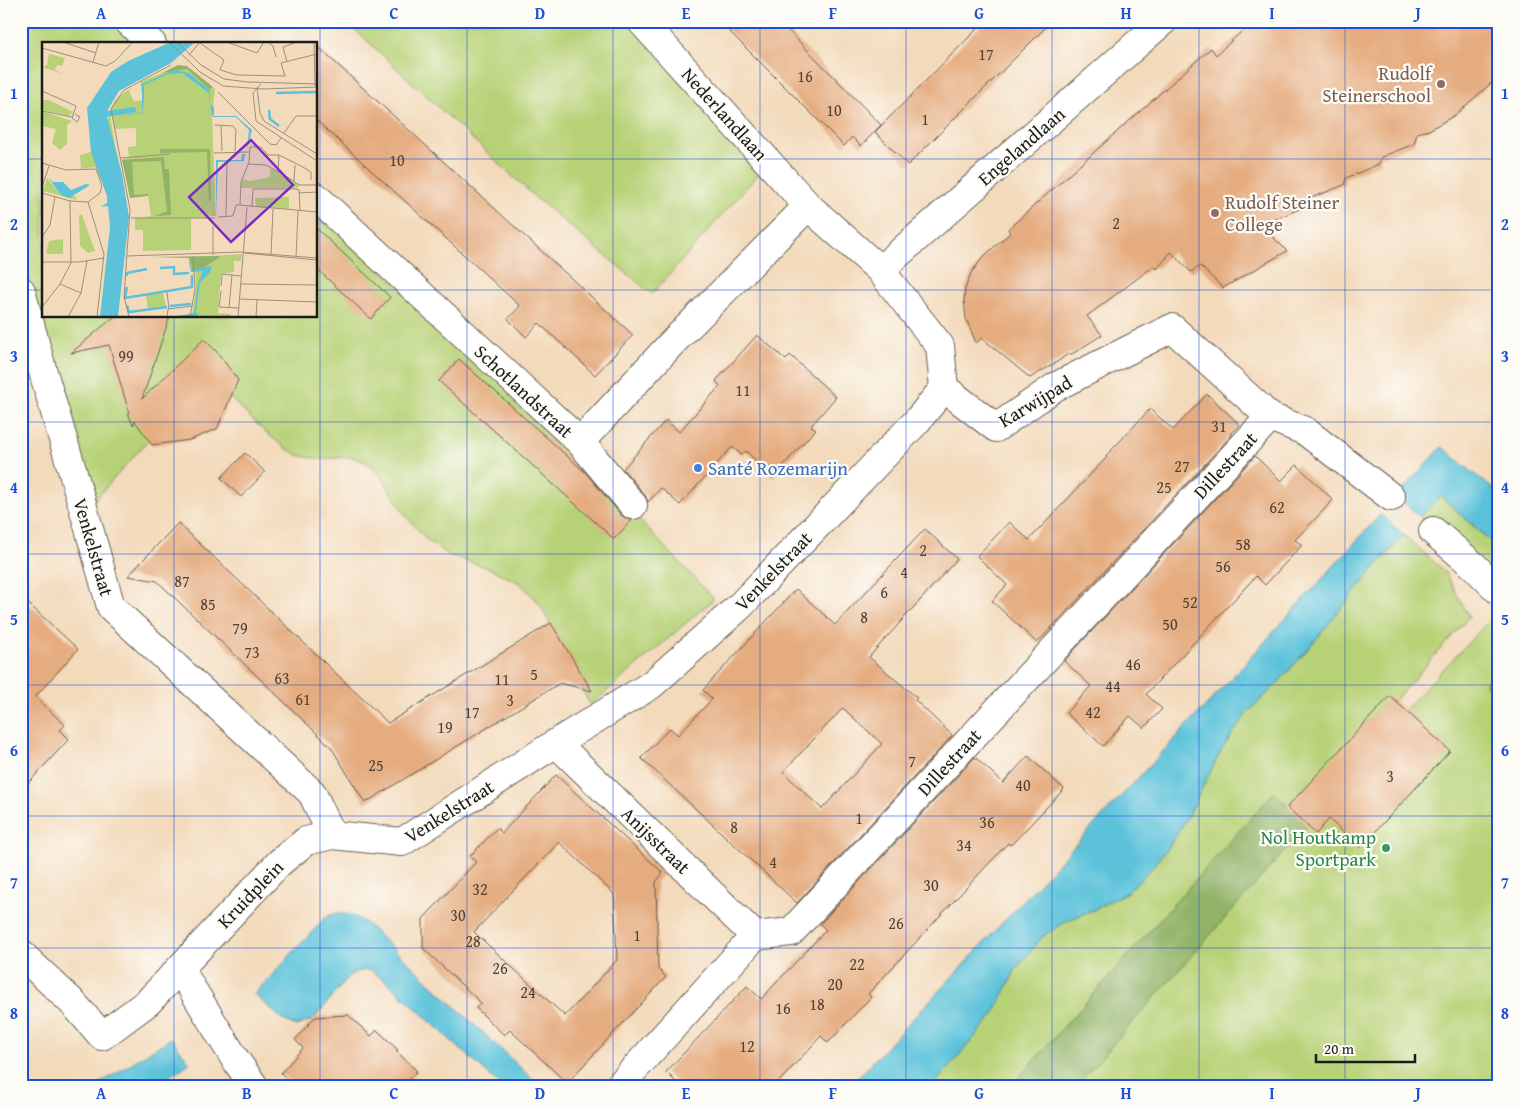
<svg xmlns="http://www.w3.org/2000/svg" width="1519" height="1107" font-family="'Gentium Book Plus',serif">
	<rect width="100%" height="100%" fill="#fdfcf7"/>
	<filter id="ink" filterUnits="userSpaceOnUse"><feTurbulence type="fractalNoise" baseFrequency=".02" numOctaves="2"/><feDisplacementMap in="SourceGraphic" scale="10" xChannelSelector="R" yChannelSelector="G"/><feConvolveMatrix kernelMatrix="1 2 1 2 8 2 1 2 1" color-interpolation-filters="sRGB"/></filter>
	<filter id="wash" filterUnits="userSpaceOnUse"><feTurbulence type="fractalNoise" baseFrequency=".0096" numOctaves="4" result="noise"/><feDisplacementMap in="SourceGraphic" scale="20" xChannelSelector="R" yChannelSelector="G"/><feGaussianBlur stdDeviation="1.12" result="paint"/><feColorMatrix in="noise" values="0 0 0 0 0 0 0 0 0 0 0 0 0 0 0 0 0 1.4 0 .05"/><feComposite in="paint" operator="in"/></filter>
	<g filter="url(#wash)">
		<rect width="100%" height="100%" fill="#f3dabb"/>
		<path fill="#b7d176" stroke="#6a7649" d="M21,21H112L137,44H44V316H316V210L555,431L714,599L606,692L590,705L540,604L520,583L488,568L449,555L429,542L407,517L381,476L366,462L351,457L322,459L300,456L285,448L264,431L218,386L206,376L92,503L21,254Z
			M346,21H627L762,170L652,294L536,198Z
			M1440,496L1498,548V569L1487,580L1420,517Z
			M1404,535L1445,572L1469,617L1388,708L1292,810L1274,793L1011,1086H933L994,1014L1016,969L1042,937L1064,922L1095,909L1127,892L1148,872L1169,846L1188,816L1222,749L1246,714L1275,686L1307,650L1371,572Z
			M1498,611V1086H1051Z"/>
		<path fill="#91b367" stroke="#566842" d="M1498,669V697L1484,684Z
			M1274,792L1308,825L1076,1086H1011Z"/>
		<path fill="#5cc2da" stroke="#3c6f7b" d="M1442,447L1498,493V548L1441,496L1420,517L1397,496Z
			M1381,514L1404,535L1371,572L1307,650L1275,686L1246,714L1222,749L1188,816L1169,846L1148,872L1127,892L1095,909L1064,922L1042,937L1016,969L994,1014L933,1086H850L1239,670Z
			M338,913L352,915L366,923L540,1086H501L387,982L370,970L359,971L350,975L313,1020L296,1026L283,1020L254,994L327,916Z
			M171,1038L190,1063L155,1086H96Z"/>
		<g id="blocks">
			<path fill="#e5ac7f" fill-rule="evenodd" d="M719,21H779L881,125L861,146L852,137L844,146Z
				M985,21H1052L908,165L875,132Z
				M1253,21H1498V77L1455,115L1429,130L1417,133L1414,144L1381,157L1379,164L1346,178L1344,185L1311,198L1309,205L1261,225L1287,251L1223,288L1200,266L1191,272L1171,252L1157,269L1154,266L1087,316L1102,335L1072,354H1068L1057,362L1030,378L982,338L976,343L966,319L964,300L965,289L971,273L984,256L1010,233L1008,229L1211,48L1216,55Z
				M316,45L633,335L595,375L539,323L526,337L508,319L520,306L316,120Z
				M316,228L390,297L371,319L316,268Z
				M115,316H170L142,399L204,339L217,352L238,380L217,429L190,440L152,445L135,421L133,425L128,413L129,412L109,345L71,353Z
				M757,335L786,360L790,355L836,397L811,426L816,429L773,477L746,451L742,455L732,447L680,505L661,488L648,502L645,495L623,469L666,420L679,432L720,386L716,381Z
				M459,359L586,473L621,515L627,519L632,520L614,539L439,381Z
				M1207,394L1240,425L1231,434L1232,435L1037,643L992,601L1007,585L977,556L1009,522L1029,540L1107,457L1106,456L1150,409L1173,430Z
				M245,453L265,472L241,497L221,478Z
				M1255,456L1281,481L1297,465L1333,500L1295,540L1302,545L1265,585L1256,576L1146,694L1162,709L1144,728L1130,716L1103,746L1066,713L1091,686L1064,661Z
				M178,523L388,723L551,623L592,691L560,683L365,803L331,747L257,676L157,581L128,576Z
				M925,529L957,559L869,657L917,698L915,700L952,735V736L797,903L641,758L670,728L678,735L712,699L703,690L796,589L835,625ZM843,708L882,744L822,809L783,772Z
				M21,597L78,649L35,697L65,725L60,730L69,739L21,791Z
				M1390,696L1450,751L1360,848L1329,819L1316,834L1287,807Z
				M1028,756L1064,789L1011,845L1008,843L939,917L868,994L871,997L828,1043L821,1036L775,1086H680L666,1072L747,986L761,999L826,930L820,924L975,757L1003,783Z
				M556,775L663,873L656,882L658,969L666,977L567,1083L510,1030L504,1035L476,1008L481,1003L423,948V919L476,862L470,856L497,828L502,833ZM559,842L614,894L617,960L565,1016L474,932Z
				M348,1015L371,1036L377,1030L398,1050L396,1051L417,1071L403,1086H295L281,1073L303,1048L295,1040L315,1017Z"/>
		</g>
	</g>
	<g filter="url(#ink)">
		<use href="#blocks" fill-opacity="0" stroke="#675e54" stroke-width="1"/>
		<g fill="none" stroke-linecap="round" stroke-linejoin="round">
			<g stroke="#675e54" stroke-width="30">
				<path id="minor" d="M128,21L152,44
					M641,21L808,206L880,270L940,346L944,388L996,428L1055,387L1172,328L1270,417L1305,431L1391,497
					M316,197L580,442L672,343L808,206
					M880,270L1163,21
					M21,291L41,365L81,500L111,607L312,793L332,835
					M580,442L633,505
					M1433,531L1474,566L1498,590
					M556,743L755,936
					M21,954L72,1002L102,1036L148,1002L279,863L306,841L332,835L402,842L556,743L651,685L740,606L917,421L944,388
					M180,969L235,1059L254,1086
					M619,1086L755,936L791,932L1270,417"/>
			</g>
			<use href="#minor" stroke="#fff" stroke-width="28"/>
		</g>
	</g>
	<path fill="none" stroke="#1d4ed8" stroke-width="1" stroke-opacity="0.55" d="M174,21V44M320,21V1086M467,21V1086M613,21V1086M760,21V1086M906,21V1086M1052,21V1086M1199,21V1086M1345,21V1086M21,159H44M316,159H1498M21,290H44M316,290H1498M174,316V1086M21,422H1498M21,554H1498M21,685H1498M21,816H1498M21,948H1498"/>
	<g fill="#8d6e63" stroke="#fdfcf7" stroke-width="2">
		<circle cx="1441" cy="84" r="5"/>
		<circle cx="1215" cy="213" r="5"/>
	</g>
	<circle fill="#3f7fe0" stroke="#fdfcf7" stroke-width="2" cx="698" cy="468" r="5"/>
	<circle fill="#2e9e5b" stroke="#fdfcf7" stroke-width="2" cx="1386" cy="848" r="5"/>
	<g text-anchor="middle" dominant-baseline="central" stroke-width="4.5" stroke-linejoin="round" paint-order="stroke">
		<g font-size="16" fill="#4e4035">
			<text x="986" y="54">17</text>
			<text x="805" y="76">16</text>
			<text x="834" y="110">10</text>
			<text x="925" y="119">1</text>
			<text x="397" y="160">10</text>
			<text x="1116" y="223">2</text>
			<text x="126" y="356">99</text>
			<text x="743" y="390">11</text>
			<text x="1219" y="426">31</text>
			<text x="1182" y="466">27</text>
			<text x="1164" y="487">25</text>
			<text x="1277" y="507">62</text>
			<text x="1243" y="544">58</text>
			<text x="923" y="550">2</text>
			<text x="1223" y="566">56</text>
			<text x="904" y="572">4</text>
			<text x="182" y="581">87</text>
			<text x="884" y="592">6</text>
			<text x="1190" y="602">52</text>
			<text x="208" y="604">85</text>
			<text x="864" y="617">8</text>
			<text x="1170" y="624">50</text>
			<text x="240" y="628">79</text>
			<text x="252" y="652">73</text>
			<text x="1133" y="664">46</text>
			<text x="534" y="674">5</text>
			<text x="282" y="678">63</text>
			<text x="502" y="679">11</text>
			<text x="1113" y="686">44</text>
			<text x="303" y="699">61</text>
			<text x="510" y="700">3</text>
			<text x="472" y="712">17</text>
			<text x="1093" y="712">42</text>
			<text x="445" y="727">19</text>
			<text x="912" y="761">7</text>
			<text x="376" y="765">25</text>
			<text x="1390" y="776">3</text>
			<text x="1023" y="785">40</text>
			<text x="859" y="818">1</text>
			<text x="987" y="822">36</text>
			<text x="734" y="827">8</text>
			<text x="964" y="845">34</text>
			<text x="773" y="862">4</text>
			<text x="931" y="885">30</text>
			<text x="480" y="889">32</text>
			<text x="458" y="915">30</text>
			<text x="896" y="923">26</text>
			<text x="637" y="935">1</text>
			<text x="473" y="941">28</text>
			<text x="857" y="964">22</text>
			<text x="500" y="968">26</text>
			<text x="835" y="984">20</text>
			<text x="528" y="992">24</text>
			<text x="817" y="1004">18</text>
			<text x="783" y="1008">16</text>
			<text x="747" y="1046">12</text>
		</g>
		<g font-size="19" fill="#785e54" stroke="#fdfcf7" text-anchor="end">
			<text x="1431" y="73">Rudolf<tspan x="1431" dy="22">Steinerschool</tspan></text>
			<text x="1225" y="202" text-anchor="start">Rudolf Steiner<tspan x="1225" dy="22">College</tspan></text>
		</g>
		<g font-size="19" fill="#1c1c1c" stroke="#fdfcf7">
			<text transform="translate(725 114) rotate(48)">Nederlandlaan</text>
			<text transform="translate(1021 146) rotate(-41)">Engelandlaan</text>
			<text transform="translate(524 391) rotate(43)">Schotlandstraat</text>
			<text transform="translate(1035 401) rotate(-31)">Karwijpad</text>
			<text transform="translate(1225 465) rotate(-47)">Dillestraat</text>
			<text transform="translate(94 547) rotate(74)">Venkelstraat</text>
			<text transform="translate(773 571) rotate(-46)">Venkelstraat</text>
			<text transform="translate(949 762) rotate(-47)">Dillestraat</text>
			<text transform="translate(449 811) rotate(-32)">Venkelstraat</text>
			<text transform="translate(656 840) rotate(44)">Anijsstraat</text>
			<text transform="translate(250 894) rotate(-46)">Kruidplein</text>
		</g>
		<g font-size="19" fill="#366cbe" stroke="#fdfcf7" text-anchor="start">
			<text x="708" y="468">Santé Rozemarijn</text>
		</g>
		<g font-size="19" fill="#27864d" stroke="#fdfcf7" text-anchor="end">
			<text x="1376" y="837">Nol Houtkamp<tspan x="1376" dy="22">Sportpark</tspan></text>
		</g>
	</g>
	<g transform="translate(42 42)">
		<rect width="275" height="275" fill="#f3dabb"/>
		<path d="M7,12L23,16L20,24L15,23L13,28L21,32L0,25L5,23ZM130,27H145L168,47L173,46L170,76L174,174H168L167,167V176H149V208L101,209V188H93V176L109,174L106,154L88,155L80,117L87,116L86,105L94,104V86L72,87L69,67L73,58L90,45L87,49L92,59L101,58L98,40ZM0,58H7L31,70L27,74L0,68ZM0,69L30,79L25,83V102L18,108L10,101L14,87L0,84ZM68,73L73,102L77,120L65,79ZM49,110L61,138L59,139L53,125L39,127L38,113ZM228,126L257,143L256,146H199L200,137L208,139L228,135ZM5,136L19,153L33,154L35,158L1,149ZM247,155V167L214,165L213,156ZM37,173H40L53,209L46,211L38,204ZM21,197V212H4L7,199ZM200,212L199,219H192V230L179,232L176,271L188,272V275L150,274L154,245L153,215ZM121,251L124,265L106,268L104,253Z" fill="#b7d176"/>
		<path d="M136,23L145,24L171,45L168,48L145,27L120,31ZM118,107H168L169,159H167L165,110L118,111ZM122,115L123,127H127L129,173L113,174L125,169L119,119L90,120L92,153L106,152V154L88,156L80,118ZM108,215L177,214L178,215L160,227L150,228L147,216Z" fill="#91b367"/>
		<path d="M129,0H153L129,21L77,49L65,69L93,65L94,70L65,75L80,132L87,175L76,275H58L68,185L66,164L59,165L65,161V154L49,110L45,66L69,30L86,19ZM132,28L147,31L166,47L168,50V63L172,65V74H194L210,88L205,107L207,88L194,75H171L168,64L167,51L140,31L126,32L102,43V59L100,71L74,75L100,70V42ZM200,112H203L202,119L176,120L174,174V118H199ZM6,135L11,140H21L29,148L44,142L48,143L27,156L19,153ZM146,216L150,228L170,224L168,231L158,240L154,270L157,275H129L152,271L156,241L161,229L149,230Z" fill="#5cc2da"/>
		<path fill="none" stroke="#5cc2da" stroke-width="2.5" d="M234,51L275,50M227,68L228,77L237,84M65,212L83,214M118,226L132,225V232L147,231M85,234V231L105,227M85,245L83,256L150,245V233M85,263L87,270L125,265M128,264L149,262"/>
		<path fill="none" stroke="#9d8e7b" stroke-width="1" d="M127,0L158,30L181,44L221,47L275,45M135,0L159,23L182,37L205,40L275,42M185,0L215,11L222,0M226,0L231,4L234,15M272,0L273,44M24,1L54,11M158,1L182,18L178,28L195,33L243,34L239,21L275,12M0,6L64,24L73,19L91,0M147,13L158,0M51,20L57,0M245,20L241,5L255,0M219,42L211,51L214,79L275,119M215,45L218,71L222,79L275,112M0,49L34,64L30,76L35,80L38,75L33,72M176,50L228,102L234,103L239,96M0,69L30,75M173,83L191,84L194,88L193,109M179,84L180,109M242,91L254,74H275M172,111L207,110M78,116L128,112M0,121L24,128L54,127L60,144L58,151L46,160L28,159L0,151M206,122L224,123L252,139M253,123L252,140L258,143H275M236,130L237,113M0,145L7,124M257,151L275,150M46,160L62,212L55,275M198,163L199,140L207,120L208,105H219L226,113H237L261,125L269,130V138M198,163L275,170M210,165L211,147H254L257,148L258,169M184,174L185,120M176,175L191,174L194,163H198M89,176H173M0,195L8,183L13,155M202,211L275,218M171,213V184M229,213L231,167M85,214L199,210L275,216M254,215L256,169M0,220H37L62,216M18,242L39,251M199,242L275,243M179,244L180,232L199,234M179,249L177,265L197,266M125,250L127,267M197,257L275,260M0,265L18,242L29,221L28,159M187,266L190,233M26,275L39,251L45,219M87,275L82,254L88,168L69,67L82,48L129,23M125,275L126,267L151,264M148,275L153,247L151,214M196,275L205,165M214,275L215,258"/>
		<path fill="#7b2cbf" fill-opacity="0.15" stroke="#7b2cbf" stroke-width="2.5" d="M209,98L251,143L189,200L147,155Z"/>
		<rect width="275" height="275" fill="none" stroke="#1c1c1c" stroke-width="2.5"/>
	</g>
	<rect width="1519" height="1107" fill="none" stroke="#fdfcf7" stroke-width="55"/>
	<path d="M1316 1054v8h99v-8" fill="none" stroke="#1c1c1c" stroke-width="2.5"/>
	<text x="1324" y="1054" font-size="15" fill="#1c1c1c" stroke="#fdfcf7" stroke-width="4" paint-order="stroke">20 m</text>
	<rect x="28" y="28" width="1464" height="1052" fill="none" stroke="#1d4ed8" stroke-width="2"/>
	<g font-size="16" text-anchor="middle" font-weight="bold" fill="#1d4ed8">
		<text x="101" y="19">A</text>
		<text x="247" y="19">B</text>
		<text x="394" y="19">C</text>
		<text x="540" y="19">D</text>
		<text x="686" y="19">E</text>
		<text x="833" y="19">F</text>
		<text x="979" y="19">G</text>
		<text x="1126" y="19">H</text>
		<text x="1272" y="19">I</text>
		<text x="1418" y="19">J</text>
		<text x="14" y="99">1</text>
		<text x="1505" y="99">1</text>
		<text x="14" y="230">2</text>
		<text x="1505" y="230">2</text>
		<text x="14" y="362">3</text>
		<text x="1505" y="362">3</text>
		<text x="14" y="493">4</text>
		<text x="1505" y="493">4</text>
		<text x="14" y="625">5</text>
		<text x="1505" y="625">5</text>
		<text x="14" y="756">6</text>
		<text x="1505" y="756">6</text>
		<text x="14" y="888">7</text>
		<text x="1505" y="888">7</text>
		<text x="14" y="1019">8</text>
		<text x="1505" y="1019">8</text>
		<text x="101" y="1099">A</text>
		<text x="247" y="1099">B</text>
		<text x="394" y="1099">C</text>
		<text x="540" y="1099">D</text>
		<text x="686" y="1099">E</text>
		<text x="833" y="1099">F</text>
		<text x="979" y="1099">G</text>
		<text x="1126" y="1099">H</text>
		<text x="1272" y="1099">I</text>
		<text x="1418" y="1099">J</text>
	</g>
</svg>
